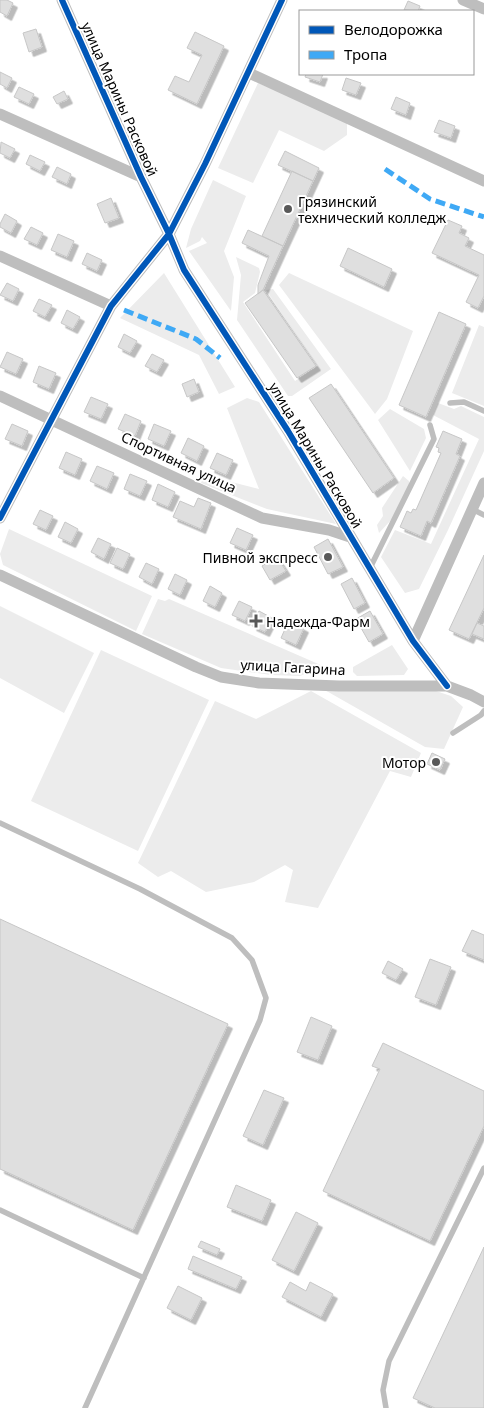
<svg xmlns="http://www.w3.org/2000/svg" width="484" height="1408" font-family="'Noto Sans',sans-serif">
	<defs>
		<filter id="shadow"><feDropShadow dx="4.5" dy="4.5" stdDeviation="0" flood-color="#0004"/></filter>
	</defs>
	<rect width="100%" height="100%" fill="#fff"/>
	<path fill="#ececec" d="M258,83L347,121V135L324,151L279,130L253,183L218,168Z
		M213,180L246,196L224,251L234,277L231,311L189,251L207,243L202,237L200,241L186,248L191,229Z
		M236,257L259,268L260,272L255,293L243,302L295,381L318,366L266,290L273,289L331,369L292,396H288L237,320L241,275Z
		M164,273L235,387L219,394L199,355L120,318Z
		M289,273L413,331L387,399L375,414L279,285Z
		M479,325L484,327V406L452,393Z
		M247,398L259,402L336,524L267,509L201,483L204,475L259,489L227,408Z
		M438,403L454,409L461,406L484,417V451L448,530L419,589L405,593L381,557L395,530L431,544L479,439L433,415Z
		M390,409L424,429L426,438L410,471L378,420Z
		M403,476L409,481V485L392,519L379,533L377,525L383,516L382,508Z
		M9,529L152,596L136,631L3,565L0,554Z
		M158,599L165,601L169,599L323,666L300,676L271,675L221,668L142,634Z
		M0,606L94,653L64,713L0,678Z
		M392,645L408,669L404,675L357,676L353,672V667Z
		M101,650L209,700L138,851L31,801Z
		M323,689L436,691L451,696L463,707L444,749L425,747Z
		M311,691L421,753L411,777L390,771L318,908L285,902L293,870L285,865L254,882L206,892L171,871L158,877L138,863L215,701L256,719Z"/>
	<path fill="#dfdfdf" stroke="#c7c7c7" filter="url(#shadow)" d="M0,0H7L13,3L7,16L0,12Z
		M408,1L420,6L418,11L404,10Z
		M36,29L42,47L29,52L23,33Z
		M195,32L224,46L197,104L168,90L175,76L189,82L202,55L187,48Z
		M0,72L12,78L7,88L0,84Z
		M306,74H323L320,82L305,77Z
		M346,78L361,83L356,95L342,90Z
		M19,87L34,94L29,104L14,97Z
		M64,91L68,99L57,104L53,97Z
		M396,97L410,103L406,115L391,109Z
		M439,120L455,126L451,138L434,132Z
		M1,142L15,149L10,158L0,153Z
		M285,151L319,168L313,181L278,165Z
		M30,155L45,162L40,171L26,164Z
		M57,167L71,174L67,184L52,177Z
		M292,171L313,181L283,246L262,236Z
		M111,198L119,218L105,223L97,204Z
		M5,214L17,221L11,233L0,227V224Z
		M448,220L462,226L459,233L469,238L465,246L484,255V296L478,308L466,302L479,275L432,253Z
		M31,227L43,233L37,245L24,239Z
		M248,230L283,246L263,290L258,294V285L269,256L242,243Z
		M58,234L74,241L67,257L51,250Z
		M348,248L392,269L384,287L340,266Z
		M87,253L102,260L97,271L82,264Z
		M7,283L19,289L13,301L0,295Z
		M263,290L316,366L297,378L245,303Z
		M39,299L52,305L45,317L33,311Z
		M67,310L80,317L73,329L61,323Z
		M439,312L466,324L426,417L399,405Z
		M124,334L137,341L130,353L118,347Z
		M7,352L23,359L16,374L0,367Z
		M152,354L164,360L157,372L145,366Z
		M39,366L56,373L49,389L33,382Z
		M194,379L199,392L187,397L182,384Z
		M331,384L394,478L373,493L309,398Z
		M91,397L108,404L101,419L84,412Z
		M125,414L141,421L135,436L118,429Z
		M12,424L28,431L22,446L5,439Z
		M154,424L171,431L164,446L148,439Z
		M443,431L462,439L456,454L460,456L431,523L427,521L421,536L400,527L407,511L411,513L413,509L416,510L441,453L438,452L439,448L436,447Z
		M188,438L204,446L197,461L181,453Z
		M66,452L82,459L75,475L59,468Z
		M217,453L233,460L226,475L210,468Z
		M97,466L114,473L107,489L90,481Z
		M130,474L147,481L140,496L124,489Z
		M158,484L175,492L168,507L152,500Z
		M198,498L211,503L201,529L173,517L180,501L194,507Z
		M40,510L53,516L46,530L33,524Z
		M65,522L78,529L71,543L58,537Z
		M237,528L253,535L246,550L230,543Z
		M98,538L111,544L104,559L91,552Z
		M328,539L343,567L328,574L314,547Z
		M117,548L130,554L123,569L110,563Z
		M484,555V608L469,639L449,630Z
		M277,557L286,571L270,580L262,566Z
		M146,563L159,569L152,584L139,577Z
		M175,574L187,580L180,595L168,589Z
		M352,578L365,603L354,609L341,584Z
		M210,586L222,593L215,607L203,601Z
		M239,601L252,607L245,621L232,615Z
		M259,611L272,618L265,632L252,626Z
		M370,611L383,634L369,642L356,619Z
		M289,620L304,628L296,645L281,638Z
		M477,623L484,626V639L472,634Z
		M432,753L445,759L440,770L427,764Z
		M0,919L228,1024L133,1230L0,1169Z
		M472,930L484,935V960L462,951Z
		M430,959L451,967L436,1005L415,997Z
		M388,961L403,969L396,980L382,973Z
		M311,1017L332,1026L318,1060L297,1052Z
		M383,1043L484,1091V1126L430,1241L323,1191L380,1069L372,1066Z
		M264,1090L284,1098L263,1145L243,1136Z
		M236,1185L271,1200L262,1221L227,1207Z
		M296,1212L318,1223L294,1271L272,1260Z
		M201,1241L220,1249L217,1255L198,1247Z
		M484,1247V1408H435L413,1398Z
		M193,1256L242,1277L236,1289L188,1269Z
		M290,1282L306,1291L310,1282L333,1294L321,1317L282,1297Z
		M178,1286L202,1298L191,1320L167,1308Z"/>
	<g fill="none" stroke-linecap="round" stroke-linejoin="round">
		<path stroke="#bebebe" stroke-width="5.5" d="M450,403L464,402L484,411
			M472,509L484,515
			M370,568L434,439L430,425
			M453,733L481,715L484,711
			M0,823L140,889L232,938L252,960L266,998L260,1020L85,1408
			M0,1210L144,1278
			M386,1408L383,1390L389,1361L484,1168"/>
		<path stroke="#bebebe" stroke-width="11" d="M62,0L141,177L169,234L184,270L288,431L413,641L447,686
			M463,0L484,9
			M249,73L484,181
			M0,114L141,177
			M0,256L111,306
			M0,396L262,518L329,530L350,537
			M0,518L111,306L169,234L205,164L282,0
			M0,575L196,667L221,677L259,683L339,686H447L471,695L484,702
			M413,641L484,483"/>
		<path stroke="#3fa9f5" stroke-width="5" stroke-dasharray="10 5" stroke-linecap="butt" d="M385,169L430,199L484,217
			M124,310L196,339L220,358"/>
		<g stroke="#fff" stroke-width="9">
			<path id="cycleway" d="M62,0L141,177L169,234L184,270L288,431L413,641L447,686
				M0,518L111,306L169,234L205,164L282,0"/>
		</g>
		<use href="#cycleway" stroke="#0057b8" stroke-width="6"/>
	</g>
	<g fill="#595959" stroke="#fff" stroke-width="2">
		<circle cx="288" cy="209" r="5"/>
		<circle cx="328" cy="557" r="5"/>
		<path d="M253.5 613.5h5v5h5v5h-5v5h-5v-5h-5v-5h5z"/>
		<circle cx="436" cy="762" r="5"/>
	</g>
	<g text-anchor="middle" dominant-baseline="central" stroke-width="4" stroke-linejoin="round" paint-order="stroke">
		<g font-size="14" fill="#000" stroke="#fff">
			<text transform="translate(120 99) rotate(66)">улица Марины Расковой</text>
			<text transform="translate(316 455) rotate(59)">улица Марины Расковой</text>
			<text transform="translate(179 462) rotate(25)">Спортивная улица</text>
			<text transform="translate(293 667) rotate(3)">улица Гагарина</text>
		</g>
		<g font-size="14" fill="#000" stroke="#fff" text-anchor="start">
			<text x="298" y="201">Грязинский<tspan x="298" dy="16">технический колледж</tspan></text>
			<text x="318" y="557" text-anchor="end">Пивной экспресс</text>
			<text x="266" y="621">Надежда-Фарм</text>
			<text x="426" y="762" text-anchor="end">Мотор</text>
		</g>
	</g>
	<rect x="299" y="10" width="175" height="65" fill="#ffffff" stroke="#999999"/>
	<rect x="309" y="26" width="25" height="8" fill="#0057b8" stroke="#999999"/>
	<text x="344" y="35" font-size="15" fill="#000000">Велодорожка</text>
	<rect x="309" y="51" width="25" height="8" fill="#3fa9f5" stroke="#999999"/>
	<text x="344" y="60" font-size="15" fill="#000000">Тропа</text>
</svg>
